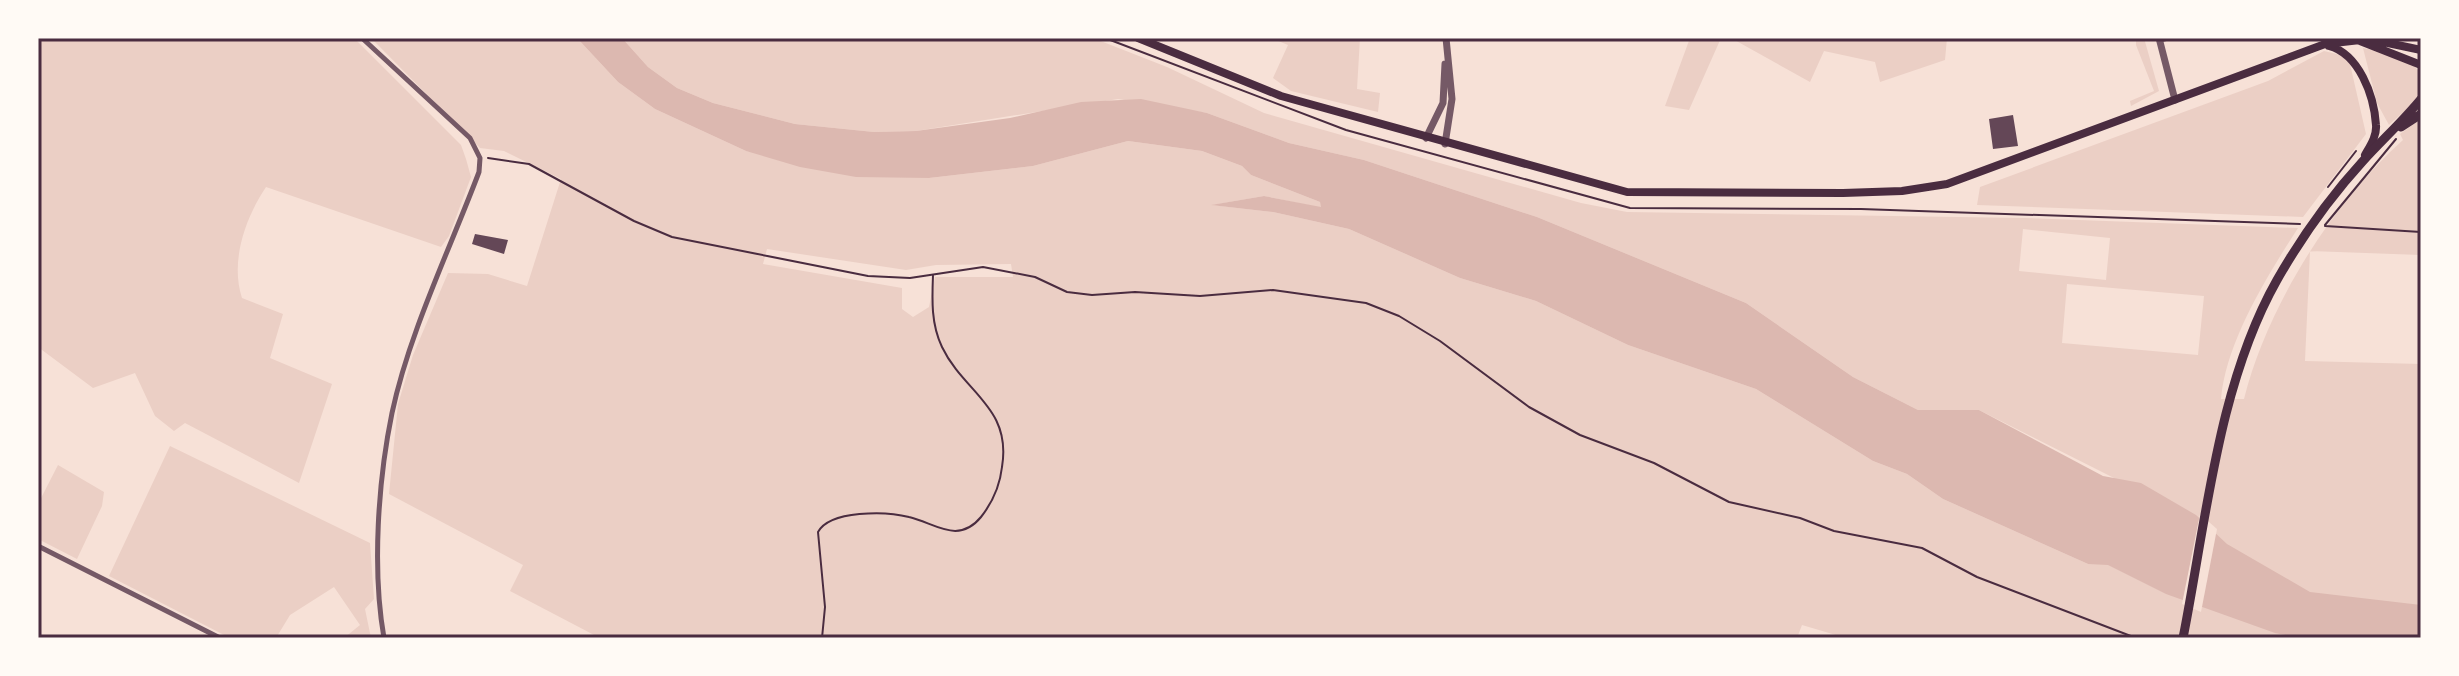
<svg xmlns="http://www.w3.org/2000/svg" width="2459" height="676" font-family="Arial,sans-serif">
	<rect width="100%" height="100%" fill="#f7e1d7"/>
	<path fill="#ebcfc5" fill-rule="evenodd" d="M38,38H354L461,145L466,159L471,177L449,236L441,247L266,187C245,218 230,262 242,298L283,314L270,358L332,384L299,483L185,423L174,431L155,416L135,373L93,388L38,347Z
		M371,38H577L618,82L655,109L746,151L929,178L1033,166L1128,141L1202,151L1242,166L1251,175L1320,202L1322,208L1264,196L1212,205L1273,212L1349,229L1460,278L1536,301L1628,345L1756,389L1873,461L1907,474L1943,499L2088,564H2104L2114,478L1979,410H1918L1853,377L1746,303L1537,217L1364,160L1289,143L1207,113L1118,99L916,131L874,132L795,124L713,103L677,88L648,67L622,38H1093L1167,67L1264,113L1581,203L1627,212L2024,218L2298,228C2267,276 2226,342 2221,399H2244C2267,307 2332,203 2403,140L2400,134L2421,119V255L2310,251L2305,361L2421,364V638H1846L1802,625L1797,638L596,636L510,591L523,565L389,494L398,404L413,355L448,273L488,274L527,286L561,179L504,151L480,148ZM2023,229L2110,238L2106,280L2019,271ZM767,249L906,270L936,265L1011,264L1013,277H935L929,307L913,317L902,309V288L763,264ZM2067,284L2204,296L2198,355L2062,343Z
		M1271,38H1360L1357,89L1380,93L1378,112L1291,91L1273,78L1288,45Z
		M1690,38H1721L1689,110L1665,106Z
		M1731,38H1947L1945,60L1880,82L1875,62L1824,51L1810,82Z
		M2144,38L2159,91L2131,106L2130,101L2154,91L2136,45V41Z
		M2363,48C2385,52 2432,60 2420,92C2416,104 2398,116 2389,125L2377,103Z
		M2324,51L2341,55L2350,64L2366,134L2303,217L1977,205L1980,187L2268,81Z
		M170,446L370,543L374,599L365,609L371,638H344L360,625L334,587L290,615L276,638H230L109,576Z
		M58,465L104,492L102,506L77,559L38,539V504Z"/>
	<path fill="#dcb8b0" d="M577,38H622L648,67L677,88L713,103L795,124L874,132L916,131L1010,118L1081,102L1141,99L1207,113L1289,143L1364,160L1537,217L1746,303L1853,377L1918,410H1979L2103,476L2141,483L2196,515L2227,544L2310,592L2421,605V638H2300L2275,633L2166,594L2108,565L2088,564L1943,499L1907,474L1873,461L1756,389L1628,345L1536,301L1460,278L1349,229L1273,212L1211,205L1264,196L1321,207L1320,202L1251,175L1242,166L1202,151L1128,141L1033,166L929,178L856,177L800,167L746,151L655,109L618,82Z"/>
	<path fill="#f7e1d7" d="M2200,514L2217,529L2201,612L2182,604Z"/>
	<path fill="#644757" d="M2013,115L2018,146L1993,149L1989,119Z
		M475,234L508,240L504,254L472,244Z"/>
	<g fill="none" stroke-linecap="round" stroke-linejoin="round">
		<path stroke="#4a2c40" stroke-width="2" d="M1105,38L1346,130L1630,208L1861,209L2300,224
			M488,158L529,164L634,221L672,237L868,276L910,278L983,267L1035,277L1067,292L1092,295L1135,292L1200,296L1273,290L1366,303L1399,316L1440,341L1529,407L1580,435L1654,463L1729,502L1800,518L1834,531L1922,548L1977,577L2136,638
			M2328,187L2356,151
			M2325,225L2396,139
			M2325,226L2421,232
			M822,638L825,607L818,532C830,510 886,511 909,517C935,523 958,545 981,517C992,503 1000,485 1002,467C1012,407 964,393 942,347C931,324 932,300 933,275"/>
		<path stroke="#755966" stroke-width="5" d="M362,38L470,138L480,158L479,172C450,249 409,333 392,413C378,481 372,570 384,638
			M2160,40L2168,38
			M38,546L220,638"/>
		<path stroke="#755966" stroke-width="7" d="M2159,38L2175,100
			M1426,138L1443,103L1445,64
			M1445,144L1452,99L1446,38"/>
		<path stroke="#4a2c40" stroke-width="8" d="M1138,38L1281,96L1627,192L1843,193L1902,191L1947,184L2325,44L2369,39L2421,50
			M2360,41L2421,65
			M2329,46C2359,54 2374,95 2376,125C2377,136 2370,146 2365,155"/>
		<path stroke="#4a2c40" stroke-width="9" d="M2401,127L2421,114
			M2183,638C2206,522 2218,384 2277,280C2301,238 2331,196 2363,161C2382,140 2403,121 2421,99"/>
	</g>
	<rect width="2459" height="676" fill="none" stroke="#fffaf5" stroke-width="80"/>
	<rect x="40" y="40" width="2379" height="596" fill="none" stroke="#4a2c40" stroke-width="3"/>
</svg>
